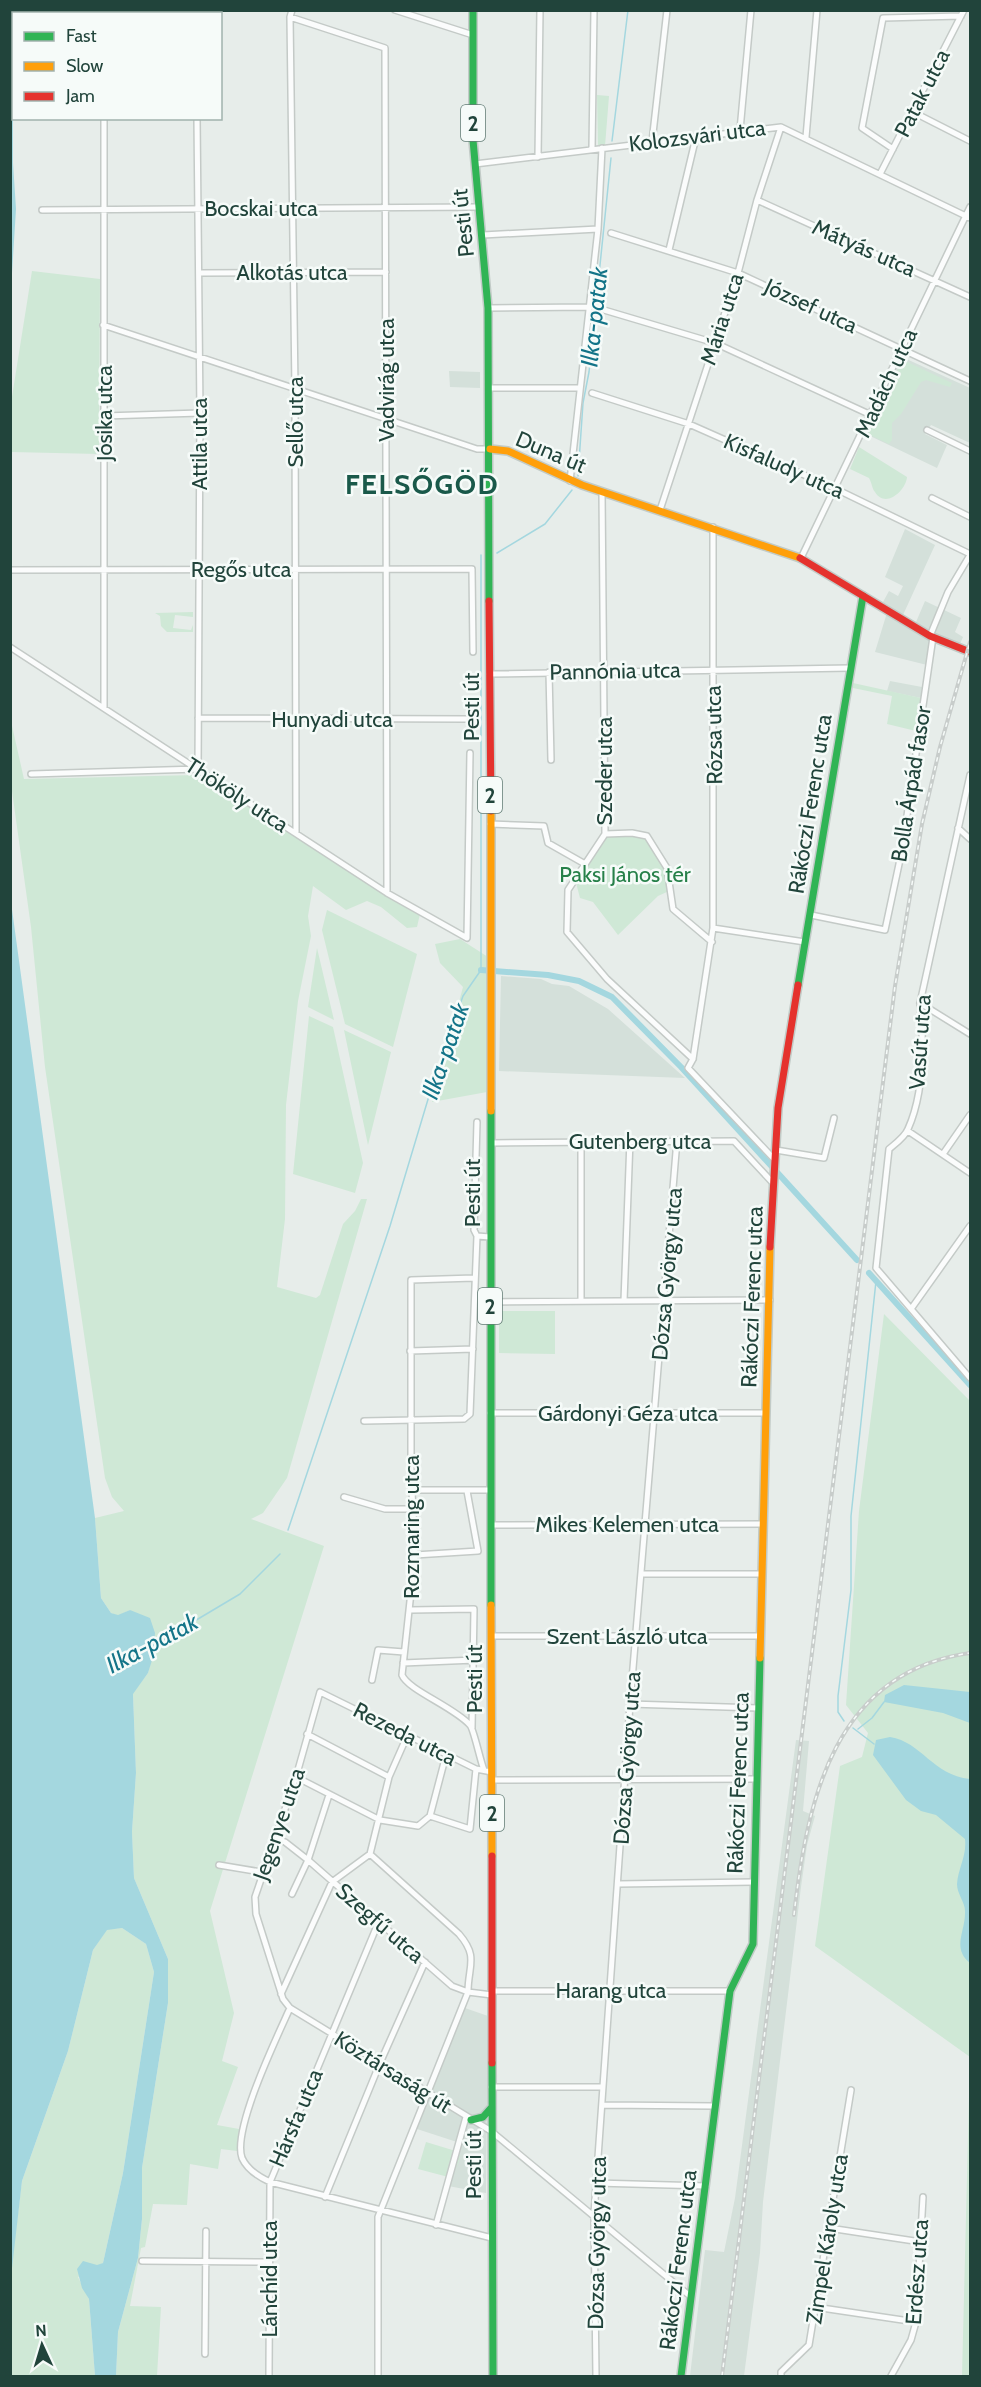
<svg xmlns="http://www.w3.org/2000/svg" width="981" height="2387" font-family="Cabin,sans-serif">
	<rect width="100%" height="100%" fill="#e7edea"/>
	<path fill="#d4e0da" d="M902,357L970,388V443L931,425L925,434L947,445L937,468L866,434Z
		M449,371L480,372V388L450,387Z
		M905,529L935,545L903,615L916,622L925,601L961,618L955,632L963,637L957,651L931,640L927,665L875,652L889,606L883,602L889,591L898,596L903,586L885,577Z
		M890,681L922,687L921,698L887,691Z
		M501,976L541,979L552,984L569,986L608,1009L685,1078L499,1071Z
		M796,1740L809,1741L803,1811L815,1816L807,1845L801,1887L763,2202L760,2253L744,2376H690L705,2250L724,2252L735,2198Z
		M465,2008L488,2016L486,2193L448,2186L460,2143L417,2129Z"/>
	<path fill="#cfe8d6" d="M597,95L609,96L605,146H598Z
		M32,271L100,279L99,454L11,452V403Z
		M903,360L952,383L950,387L926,380L921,382L901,414L892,423V440L889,444L868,434Z
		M859,447L907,477C906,491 885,509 875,492C872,489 872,483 869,478L850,469Z
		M193,612V617L175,615L173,628L191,630L193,625V632H167L161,626L160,616L155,613Z
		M853,683L921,698L916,731L887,724L892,696L853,688Z
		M10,717L24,779L197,775L420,914L417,927L407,928L381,907L367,901L346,910L313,886L308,916L311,936L298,1001L286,1105L285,1219L277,1287L316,1298L320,1295L343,1224L355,1211L361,1199H367L287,1478L263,1513L251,1519L324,1546L210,1911L234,2013L222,2061L238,2067L217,2125L239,2129L237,2151L221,2149L218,2169L190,2164L187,2205L153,2204L145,2247L141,2248L130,2306L161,2307L157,2376H116L118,2332L138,2258L142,2219V2168L168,2003V1959L134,1878L132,1832L136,1773L133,1693L148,1673L155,1644L130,1610L118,1616L111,1613L101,1598L95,1518L124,1511L112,1497L105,1478L45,1067L31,927L11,784Z
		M605,834L647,836L667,868L669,891L658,896L618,935L593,902L580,898L575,879Z
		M327,910L417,954L393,1047L345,1024L322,930Z
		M460,939L488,957L487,1092L432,1102L463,987L440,963L435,944Z
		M317,948L334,1020L308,1007Z
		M309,1016L333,1027L363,1163L355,1193L293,1174Z
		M344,1030L391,1052L368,1145Z
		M499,1311H555V1354L499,1353Z
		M884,1314L970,1401V2376H962L970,2057L815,1946L840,1766L862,1757L868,1733L846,1705L859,1511Z
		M122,1928L146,1944L154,1972L123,2173L103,2263L78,2277L89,2299L95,2376H11L10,2277L22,2181L68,2051L93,1950L107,1929Z
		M426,2142L459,2152L460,2159L452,2178L418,2169Z"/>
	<path fill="#a4d7df" d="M13,10V163L16,209L11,289L10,11Z
		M11,902L95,1518L101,1598L111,1613L118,1615L130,1610L150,1618L155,1633L153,1657L148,1673L133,1694L136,1773L132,1832L134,1878L168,1959V2003L142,2168V2219L138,2258L118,2332L116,2376H95L89,2299L82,2288L77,2269L83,2261L97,2265L103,2263L123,2173L154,1972L146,1944L122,1928L107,1930L93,1950L68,2051L22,2181L11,2277Z
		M904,1685L970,1692V1723L943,1713L884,1702L885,1695Z
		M890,1737C922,1742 932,1775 970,1779V1963C951,1948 966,1931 965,1911C965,1902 957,1894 957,1884C958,1868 967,1856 965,1839L936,1815L921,1811L906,1800L873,1755L876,1740Z"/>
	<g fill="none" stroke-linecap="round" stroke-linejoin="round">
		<path stroke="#a4d7df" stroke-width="1.5" d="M612,141L628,10
			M578,476L583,403L589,372L611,158
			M497,553L545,524L572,490
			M288,1530L390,1226L435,1076L463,996L481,970V555
			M156,1644L240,1594L280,1554
			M844,1721L838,1712V1696L851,1590V1516L876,1281
			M853,1728L874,1744
			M858,1729L872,1718L884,1702"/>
		<path stroke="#a4d7df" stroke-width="6" d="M481,970L548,975L579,981L612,997L681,1067L857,1260
			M869,1273L970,1385"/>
		<g stroke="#c4cac7" stroke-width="8">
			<path id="street" d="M103,10V14
				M197,10V14
				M292,10L290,17L295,389L296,833
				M395,10L473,35
				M290,17L385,48L387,893
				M911,111L970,141
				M740,130L751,10
				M806,137L817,10
				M652,142L667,10
				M592,149L594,10
				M893,149L862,128L883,18L961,16
				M538,157L540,10
				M475,164L781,127L970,218
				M880,174L964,10
				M757,200L970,297
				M42,210L479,207
				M611,233L738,273L970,381
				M483,235L598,229
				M669,250L696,137
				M199,273L386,272
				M488,308L590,307
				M604,310L715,343L871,415
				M103,325L450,440L477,449H490
				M488,388H579
				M592,393L689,424L836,489L970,554
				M104,416L200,413
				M927,430L970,451
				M570,481L598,229L602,148
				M602,492L605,834L568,890L567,932L607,979L693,1059
				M932,498L970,517
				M660,510L738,273L757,200L781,127
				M713,527V928L693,1059L688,1068L775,1160
				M801,558L970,207
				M10,570L472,569L473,652
				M930,636L948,592L970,555
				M10,647L387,893L467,938L470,753
				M549,672L551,760
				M489,674L850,668
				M104,708V118
				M198,718L467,719
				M31,774L198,769L200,413L197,118
				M970,775L920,1003C924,1043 925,1091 908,1129C905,1137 895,1144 889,1149L876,1268L970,1378
				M490,824L544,826L548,843L585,864
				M958,828L970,839
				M605,834L632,833L647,836L667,868L673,909L712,942
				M811,915L885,930L902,850L933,637
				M713,928L805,942
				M920,1003L970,1034
				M477,1122L474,1230L477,1236L490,1237
				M908,1131L970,1173
				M581,1141V1301
				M491,1143L734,1141L772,1182
				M776,1150L824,1158L834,1118
				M943,1154L970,1115
				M474,1278L411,1280V1470L415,1555L402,1675C408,1690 454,1707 470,1725C474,1730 480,1760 484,1770
				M624,1301L630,1140
				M490,1302L770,1300
				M911,1309L970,1226
				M410,1351L473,1349
				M490,1413H766
				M364,1421L464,1419L470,1414L477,1236
				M411,1490H491
				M344,1497L385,1509H412
				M491,1525L763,1524
				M415,1555L478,1551L467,1491
				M643,1574H762
				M411,1610L474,1609L472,1728
				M492,1636H761
				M403,1663L475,1660
				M372,1680L378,1650L404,1652
				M630,1704L758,1708
				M307,1734L389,1777
				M492,1772L476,1769L320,1692L296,1777L255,1897L256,1914L283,1999L290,2008L491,2131L690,2296
				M296,1777L380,1820L418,1826L430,1816L446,1755
				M492,1780L756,1779
				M430,1816L470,1829L476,1769
				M274,1838L285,1842L308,1860L452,1986L468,1992L492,1995
				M370,1854L459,1934C479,1957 468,1966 468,1992L378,2217V2376
				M219,1865L261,1872
				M618,1884L753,1882
				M292,1894L308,1860L329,1795
				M492,1991H730
				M281,1994L332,1882L370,1854L389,1777L408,1734
				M290,2008C277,2037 232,2130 242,2158C247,2169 259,2177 270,2182L492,2238
				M491,2087H603
				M602,2105L714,2106
				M596,2183L706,2186
				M325,2197L380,2063L425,1962
				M436,2225L466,2117
				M829,2228L921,2242
				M142,2261L269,2262
				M815,2307L916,2322
				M205,2354L206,2231
				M269,2376L270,2182L379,1921
				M596,2376L594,2214L630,1704L677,1140
				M781,2376V2372L809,2345L851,2090
				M891,2376L911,2340L916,2322L923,2197"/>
		</g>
		<g stroke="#c2cbc7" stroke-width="10">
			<path id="fast" d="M473,10V140L488,308L489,601
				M798,985L863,596
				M491,1605V1111
				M492,2063L493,2376
				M471,2120L483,2117L491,2108
				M681,2376L730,1991L753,1944L760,1658"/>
		</g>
		<g stroke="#c2cbc7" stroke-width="10">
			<path id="slow" d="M490,449L508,451L582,485L800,558
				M491,811V1111
				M491,1605L492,1856
				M760,1658L770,1247"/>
		</g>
		<g stroke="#c2cbc7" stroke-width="10">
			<path id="jam" d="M800,558L930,636L970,652
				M489,601L491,811
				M770,1247L778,1108L798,985
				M492,1856V2063"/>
		</g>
		<use href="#street" stroke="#fbfcfc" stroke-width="5"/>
		<use href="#fast" stroke="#30b455" stroke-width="7"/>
		<use href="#slow" stroke="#ff9f0a" stroke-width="7"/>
		<use href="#jam" stroke="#e5322d" stroke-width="7"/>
		<g stroke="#c8cdcb" stroke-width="4">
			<path id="rail" d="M794,1915C807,1800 834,1672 970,1653
				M722,2376L895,986L922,824L940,747L970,642"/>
		</g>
		<use href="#rail" stroke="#f6fbf9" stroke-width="1.5" stroke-dasharray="4.5" stroke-linecap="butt"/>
	</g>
	<g text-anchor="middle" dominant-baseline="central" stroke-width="5" stroke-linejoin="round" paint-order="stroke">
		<g fill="#f6fbf9" stroke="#617b74" stroke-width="1.5">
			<rect x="461" y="105" width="24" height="36" rx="4.5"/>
			<rect x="478" y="777" width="24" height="36" rx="4.5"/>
			<rect x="478" y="1288" width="24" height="36" rx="4.5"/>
			<rect x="480" y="1795" width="24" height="36" rx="4.5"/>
		</g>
		<g font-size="21" font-weight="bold" fill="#21443b">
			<text x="473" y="123">2</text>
			<text x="490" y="795">2</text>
			<text x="490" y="1306">2</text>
			<text x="492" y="1813">2</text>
		</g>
		<g font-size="22" fill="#21443b" stroke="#f6fbf9">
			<text transform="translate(922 93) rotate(-63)">Patak utca</text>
			<text transform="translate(697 136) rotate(-7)">Kolozsvári utca</text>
			<text x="261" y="208">Bocskai utca</text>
			<text transform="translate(463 223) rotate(-96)">Pesti út</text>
			<text transform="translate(864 248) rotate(24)">Mátyás utca</text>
			<text x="292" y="272">Alkotás utca</text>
			<text transform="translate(811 306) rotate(25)">József utca</text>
			<text transform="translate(722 319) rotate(-72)">Mária utca</text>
			<text transform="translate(386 380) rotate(-90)">Vadvirág utca</text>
			<text transform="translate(886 383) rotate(-65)">Madách utca</text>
			<text transform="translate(104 413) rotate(-90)">Jósika utca</text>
			<text transform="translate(295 422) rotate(-90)">Sellő utca</text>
			<text transform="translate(199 444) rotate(-90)">Attila utca</text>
			<text transform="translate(551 452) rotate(23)">Duna út</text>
			<text transform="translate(784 466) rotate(24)">Kisfaludy utca</text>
			<text x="241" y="569">Regős utca</text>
			<text transform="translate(615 671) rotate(-1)">Pannónia utca</text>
			<text transform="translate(471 707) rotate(-90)">Pesti út</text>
			<text x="332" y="719">Hunyadi utca</text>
			<text transform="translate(714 735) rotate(-91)">Rózsa utca</text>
			<text transform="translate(604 771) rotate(-90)">Szeder utca</text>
			<text transform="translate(911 784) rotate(-81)">Bolla Árpád fasor</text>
			<text transform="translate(237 795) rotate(33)">Thököly utca</text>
			<text transform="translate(810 804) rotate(-81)">Rákóczi Ferenc utca</text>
			<text transform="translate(920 1042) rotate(-86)">Vasút utca</text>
			<text x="640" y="1141">Gutenberg utca</text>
			<text transform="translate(472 1193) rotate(-90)">Pesti út</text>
			<text transform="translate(667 1274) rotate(-85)">Dózsa György utca</text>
			<text transform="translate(752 1297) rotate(-88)">Rákóczi Ferenc utca</text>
			<text x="628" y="1413">Gárdonyi Géza utca</text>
			<text x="627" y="1524">Mikes Kelemen utca</text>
			<text transform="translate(411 1527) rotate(-90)">Rozmaring utca</text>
			<text x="627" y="1636">Szent László utca</text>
			<text transform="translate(474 1679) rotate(-90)">Pesti út</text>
			<text transform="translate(405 1734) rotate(27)">Rezeda utca</text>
			<text transform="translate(627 1758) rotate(-86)">Dózsa György utca</text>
			<text transform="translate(738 1783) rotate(-88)">Rákóczi Ferenc utca</text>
			<text transform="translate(279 1824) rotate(-71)">Jegenye utca</text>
			<text transform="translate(380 1923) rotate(41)">Szegfű utca</text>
			<text x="611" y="1990">Harang utca</text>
			<text transform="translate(393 2072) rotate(32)">Köztársaság út</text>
			<text transform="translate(296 2118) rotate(-67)">Hársfa utca</text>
			<text transform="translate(473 2165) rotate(-90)">Pesti út</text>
			<text transform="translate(827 2239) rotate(-81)">Zimpel Károly utca</text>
			<text transform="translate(597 2243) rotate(-89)">Dózsa György utca</text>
			<text transform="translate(678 2260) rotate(-83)">Rákóczi Ferenc utca</text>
			<text transform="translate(917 2272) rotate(-86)">Erdész utca</text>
			<text transform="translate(269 2279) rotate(-90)">Lánchíd utca</text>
		</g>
		<g font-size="22" fill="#268049" stroke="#f6fbf9">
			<text x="625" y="874">Paksi János tér</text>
		</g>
		<g font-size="24" font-style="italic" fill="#137488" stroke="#f6fbf9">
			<text transform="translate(594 317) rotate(-84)">Ilka-patak</text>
			<text transform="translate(445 1051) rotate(-71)">Ilka-patak</text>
			<text transform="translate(152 1643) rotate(-28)">Ilka-patak</text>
		</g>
		<g font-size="28" font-weight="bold" letter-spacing="1.5" fill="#1a594a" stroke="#f6fbf9">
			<text x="422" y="484">FELSŐGÖD</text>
		</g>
	</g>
	<rect width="981" height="2387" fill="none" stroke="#21443b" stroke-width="24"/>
	<rect x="12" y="12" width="210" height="108" fill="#f6fbf9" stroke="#a1b2ad" stroke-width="1.5"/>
	<rect x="24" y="32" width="30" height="9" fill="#30b455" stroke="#a1b2ad" stroke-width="1.5"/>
	<text x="66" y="42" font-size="18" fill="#21443b">Fast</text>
	<rect x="24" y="62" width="30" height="9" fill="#ff9f0a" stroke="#a1b2ad" stroke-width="1.5"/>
	<text x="66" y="72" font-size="18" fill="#21443b">Slow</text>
	<rect x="24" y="92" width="30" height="9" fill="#e5322d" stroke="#a1b2ad" stroke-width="1.5"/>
	<text x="66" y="102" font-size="18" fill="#21443b">Jam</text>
	<g transform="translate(42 2345) rotate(356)" stroke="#f6fbf9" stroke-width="4.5" paint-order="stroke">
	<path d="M0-4.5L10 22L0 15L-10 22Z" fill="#21443b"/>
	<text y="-9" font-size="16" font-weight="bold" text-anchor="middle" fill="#21443b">N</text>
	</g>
</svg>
